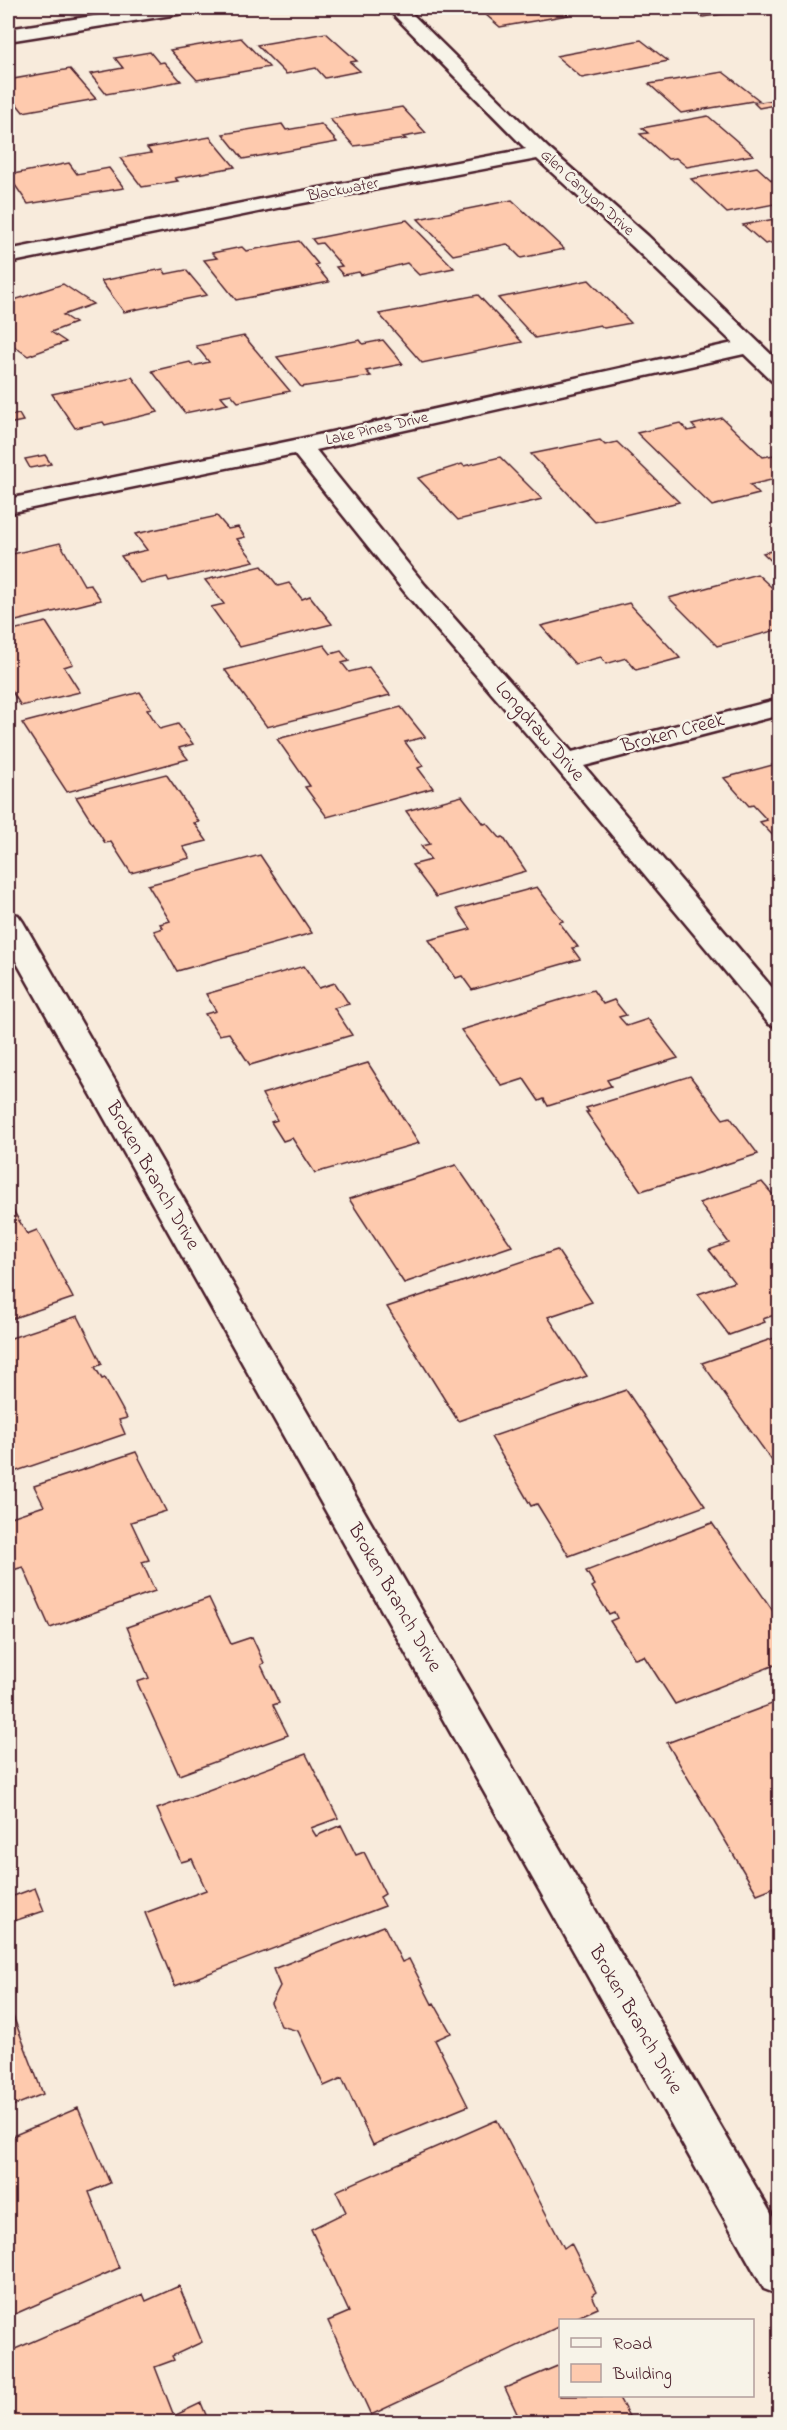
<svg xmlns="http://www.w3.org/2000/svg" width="787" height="2430" font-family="'Indie Flower',sans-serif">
	<rect width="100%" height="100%" fill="#f8ebdc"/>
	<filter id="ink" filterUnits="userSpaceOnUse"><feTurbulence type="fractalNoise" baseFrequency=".0167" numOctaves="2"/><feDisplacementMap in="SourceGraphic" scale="12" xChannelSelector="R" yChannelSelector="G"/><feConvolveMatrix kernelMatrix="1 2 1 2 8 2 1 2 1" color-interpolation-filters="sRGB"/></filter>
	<g filter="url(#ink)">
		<path fill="#fecaae" stroke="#4a1f2b" stroke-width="1.5" d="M478,8H559L568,15L500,27Z
			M690,8H760L703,17Z
			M326,33L357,61L350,62L360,71L325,78L316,68L286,74L257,45Z
			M241,38L269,67L197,80L170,50Z
			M641,40L668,61L582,78L556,56Z
			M150,52L159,63L164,62L181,81L106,94L90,74L123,68L115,58Z
			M70,69L96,99L23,112L8,93V80Z
			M723,72L759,100L681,113L649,84Z
			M774,100L780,104L759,108L754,103Z
			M402,107L426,133L403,137L406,139L354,146L330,119Z
			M708,116L753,155L687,167L676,158L668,159L640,134L648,133L642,128Z
			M282,124L286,130L321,124L337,142L243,159L223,134Z
			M210,137L235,167L175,178L178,181L142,187L120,158L151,153L147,148Z
			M69,163L77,174L109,168L124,188L28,204L8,175Z
			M757,167L780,188V203L727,213L691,179Z
			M512,200L564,249L521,258L507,244L453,255L418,219Z
			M780,218V241L765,244L743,225Z
			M407,220L454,268L419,275L407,263L361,275L359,272L343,275L336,267L342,266L322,243L316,244L312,239Z
			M299,241L318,264L315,265L329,282L236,300L204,260L217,258L212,253L242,247L246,251Z
			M163,269L166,274L186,270L207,295L124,312L101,281Z
			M589,280L631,323L604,328L600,325L535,338L498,298Z
			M63,284L93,304L63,315L75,323L51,332L66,342L28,356L8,342V302Z
			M478,295L522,342L422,363L379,314Z
			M244,336L290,391L238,402L231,394L221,396L228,404L185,413L152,371L190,362L193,366L209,362L196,346Z
			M360,340L363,344L383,340L403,364L366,371L371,376L301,387L277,357Z
			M132,377L158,412L105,425L103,422L75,428L52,394Z
			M19,414L23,421L8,424V416Z
			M722,418L763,457L780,454V468L776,469L780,473V478L750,485L759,494L712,506L637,433L680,423L688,431L696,429L692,425Z
			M600,440L605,445L617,442L679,502L595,522L531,454Z
			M45,455L51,464L30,468L25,459Z
			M500,457L542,499L458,520L418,478L462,464L464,466Z
			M217,516L228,529L238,527L245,537L237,539L254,561L169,581L167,577L140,583L121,556L147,550L135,534Z
			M60,543L84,585L90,584L101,600L8,623V555Z
			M780,549V569L763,553Z
			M262,566L278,586L289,583L302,599L310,596L332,624L240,647L211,607L224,604L205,580Z
			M757,574L780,595V629L717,646L669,598Z
			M629,603L680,658L636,670L626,658L606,664L601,657L575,664L541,626Z
			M46,622L73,664L64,667L80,692L21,706L8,685V631Z
			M324,645L331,654L341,651L349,661L342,663L349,672L369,667L390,695L267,727L225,670Z
			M140,692L151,708L147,709L160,729L178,724L193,744L179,748L188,759L67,792L22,723Z
			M401,707L425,737L405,742L423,766L418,768L433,788L327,817L305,787L310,786L277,739Z
			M780,763V843L760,822L767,820L753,805L749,806L724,778Z
			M166,774L199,822L194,823L207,841L183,847L190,858L131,873L111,842L105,843L76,797Z
			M462,796L484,824L487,823L500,838L503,837L526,871L436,897L412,865L431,860L421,846L430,844L406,811Z
			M260,855L312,933L177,971L154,931L163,928L160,924L170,921L148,885Z
			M537,887L563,921L559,922L578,947L572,948L580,959L472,990L462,976L456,978L429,940L471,929L457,909Z
			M304,966L319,988L335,983L349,1004L334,1008L352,1035L250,1065L229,1033L219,1035L205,1014L216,1011L206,994Z
			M593,990L603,1004L614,1000L626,1015L619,1017L627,1026L648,1019L678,1058L607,1080L611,1086L548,1106L544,1099L539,1101L524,1079L502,1086L461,1030Z
			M368,1063L419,1143L315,1173L292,1138L283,1141L271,1122L277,1120L262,1094Z
			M690,1076L723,1119L730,1117L758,1154L641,1191L586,1112H589L586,1108Z
			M456,1165L512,1246L404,1283L349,1199Z
			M762,1182L780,1203V1313L763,1319L765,1322L729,1335L698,1294L734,1282L709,1250L729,1243L699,1203Z
			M8,1202L27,1234L37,1230L73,1298L8,1320Z
			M557,1250L592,1302L548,1317L587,1376L458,1421L387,1307Z
			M78,1316L102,1364L95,1367L102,1379L105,1378L127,1418L119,1420L125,1434L8,1474V1339Z
			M780,1336V1472L702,1363Z
			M626,1390L705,1506L569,1556L537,1504L531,1506L491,1437Z
			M136,1452L166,1511L131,1522L149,1560L142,1562L155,1591L50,1628L23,1567L10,1571L8,1566V1518L44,1506L34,1486Z
			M712,1523L780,1621V1663L675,1704L644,1656L635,1659L610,1621L617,1618L614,1612L609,1614L592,1587L595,1585L586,1571Z
			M209,1598L231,1644L252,1637L264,1663L261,1665L279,1703L273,1705L288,1735L179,1775L137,1682L149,1678L127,1627Z
			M780,1701V1885L757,1894L667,1743Z
			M306,1754L338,1818L311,1828L316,1836L341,1825L356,1855L364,1852L385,1894L380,1897L385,1906L175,1986L145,1913L206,1890L192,1859L181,1862L157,1809Z
			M35,1888L44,1911L14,1921L8,1898Z
			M384,1926L402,1962L409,1959L432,2004L434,2003L451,2033L435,2040L468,2106L373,2145L342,2078L324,2086L298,2031L281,2026L271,2003L280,1986L273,1969Z
			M8,2003L43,2094L8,2108Z
			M78,2108L110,2183L89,2192L119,2268L8,2317V2138Z
			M497,2120L564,2248L571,2243L596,2292L592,2295L598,2308L571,2320H560V2326L371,2415L328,2321L349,2312L311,2229L346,2212L336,2191Z
			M179,2286L202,2342L172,2356L174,2360L155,2367L174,2416L201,2403L209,2422H8V2352L143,2294L146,2301Z
			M560,2365V2396H618L632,2422H521L505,2388Z"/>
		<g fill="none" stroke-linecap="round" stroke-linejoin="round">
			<g stroke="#4a1f2b" stroke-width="5">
				<path id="minor" d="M146,8H187L185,12L178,14L8,41V29Z
					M387,8H406L548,148L648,236L780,363V383L772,381L744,354L316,450L425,585L572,752L780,699V715L584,766L780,997V1027L769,1024L556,768L407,595L294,454L8,513V499L300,439L733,343L632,246L537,159L282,207L8,263V250L282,195L526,149Z
					M8,913L18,915L23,922L780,2229V2295L764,2289L8,947Z"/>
			</g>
			<use href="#minor" fill="#f7f3e8" fill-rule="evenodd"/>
		</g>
	</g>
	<g text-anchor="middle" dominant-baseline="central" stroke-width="5" stroke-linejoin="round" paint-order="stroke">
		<g font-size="16" fill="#4a1f2b" stroke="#f7f3e8">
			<text transform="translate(343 190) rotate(-11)">Blackwater</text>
			<text transform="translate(587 193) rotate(42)">Glen Canyon Drive</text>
			<text transform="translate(377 429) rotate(-13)">Lake Pines Drive</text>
		</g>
		<g font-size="20" fill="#4a1f2b" stroke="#f7f3e8">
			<text transform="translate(539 732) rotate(49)">Longdraw Drive</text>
			<text transform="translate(673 734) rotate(-15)">Broken Creek</text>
			<text transform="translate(152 1176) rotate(60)">Broken Branch Drive</text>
			<text transform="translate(394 1598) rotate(60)">Broken Branch Drive</text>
			<text transform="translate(635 2020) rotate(60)">Broken Branch Drive</text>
		</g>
	</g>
	<rect width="787" height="2430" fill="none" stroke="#f7f3e8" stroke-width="30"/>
	<rect x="15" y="15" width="757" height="2400" fill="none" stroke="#4a1f2b" stroke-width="2" filter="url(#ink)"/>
	<rect x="559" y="2319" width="195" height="78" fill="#f7f3e8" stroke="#b29e9c" stroke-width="1.5"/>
	<rect x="571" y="2338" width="30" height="9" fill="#f7f3e8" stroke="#b29e9c" stroke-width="1.5"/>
	<text x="613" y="2349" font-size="18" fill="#4a1f2b">Road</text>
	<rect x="571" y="2364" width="30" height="18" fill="#fecaae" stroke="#b29e9c" stroke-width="1.5"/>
	<text x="613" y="2379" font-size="18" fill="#4a1f2b">Building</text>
</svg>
